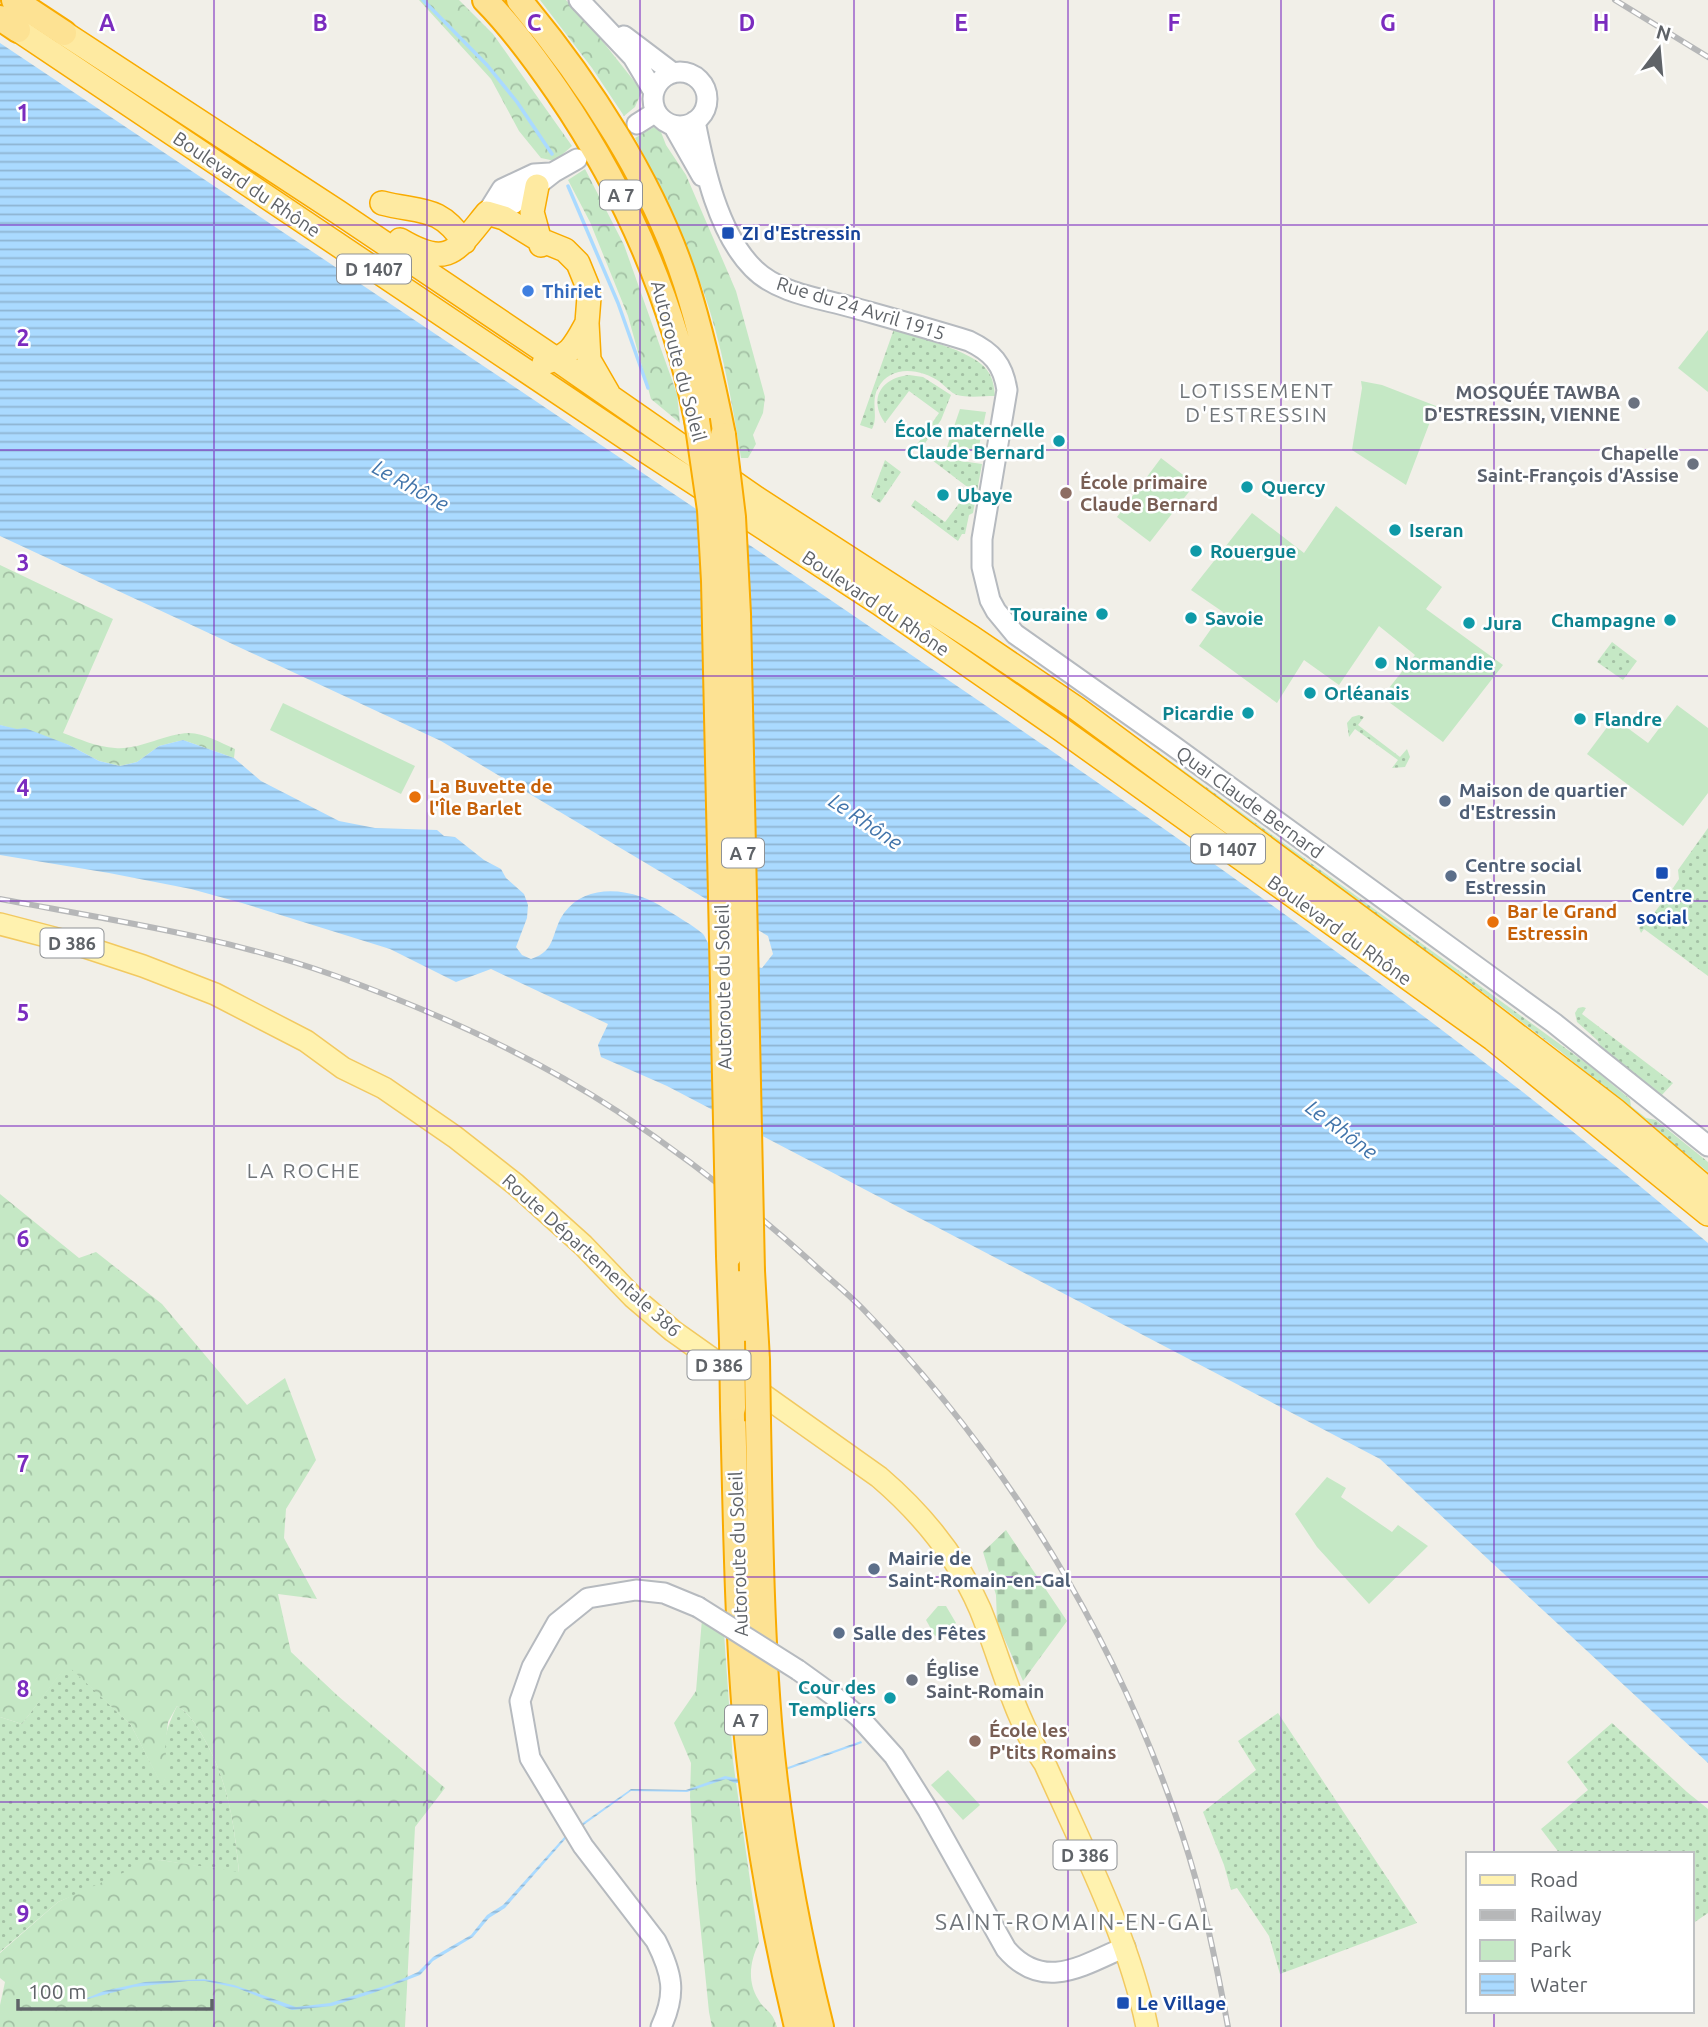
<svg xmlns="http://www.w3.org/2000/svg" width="1708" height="2027" font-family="Ubuntu,sans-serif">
	<defs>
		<pattern id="grass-dots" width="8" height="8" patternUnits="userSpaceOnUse" patternTransform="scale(1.75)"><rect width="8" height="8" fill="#c5e8c5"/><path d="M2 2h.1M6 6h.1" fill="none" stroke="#a3c0a4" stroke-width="1.8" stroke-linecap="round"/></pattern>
		<pattern id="forest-crowns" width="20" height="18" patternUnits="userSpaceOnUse" patternTransform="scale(1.75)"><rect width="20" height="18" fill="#c5e8c5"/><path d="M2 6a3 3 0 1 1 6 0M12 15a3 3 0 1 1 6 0" fill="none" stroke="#a3c0a4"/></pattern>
		<pattern id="cemetery-stones" width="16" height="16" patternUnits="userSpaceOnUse" patternTransform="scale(1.75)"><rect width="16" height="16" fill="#c5e8c5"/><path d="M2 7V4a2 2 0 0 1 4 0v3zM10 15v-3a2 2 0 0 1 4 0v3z" fill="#a3c0a4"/></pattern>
		<pattern id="water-rules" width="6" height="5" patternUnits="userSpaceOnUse" patternTransform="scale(1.75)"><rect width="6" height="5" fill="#aadaff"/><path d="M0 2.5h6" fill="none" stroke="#8eb4d2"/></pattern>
	</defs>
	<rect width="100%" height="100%" fill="#f1efe8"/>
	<path fill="url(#grass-dots)" d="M894,329C918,338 972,350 987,370C993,378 994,386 995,396C984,396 968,398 957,395C951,393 945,386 940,382C921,369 891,364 878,388C870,402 879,416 872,429L860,425Z
		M909,375L923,377L951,395L941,420L921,449L916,446L939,413L909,391L885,423C868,399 881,378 909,375Z
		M927,449L940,458L982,464L973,513L969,515L965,534H962L958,541L911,506L915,500L945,522L970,489L924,454Z
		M885,460L901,472L880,503L871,497Z
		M1612,642L1637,661L1623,680L1597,662Z
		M1359,715L1364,717L1358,725L1400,757L1407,749L1410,757L1405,767L1392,768L1398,760L1355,729L1349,737L1347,723L1352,717Z
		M1154,749L1590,1066L1630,1099L1631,1106L1646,1118L1656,1120L1708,1162V1172L1560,1051L1460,975L1151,753Z
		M1708,828V976L1644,929L1641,933L1639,928L1645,918L1651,917L1664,900L1668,903L1671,898V891L1679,879L1678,870Z
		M1583,1007L1586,1008L1582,1014L1673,1083L1661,1096L1604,1052L1597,1040L1577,1022L1575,1013L1578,1008Z
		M67,1664L131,1725L162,1785C170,1767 167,1769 165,1751C164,1735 170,1720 177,1706C190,1714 194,1722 202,1735C228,1779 234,1822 239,1873L160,1860L58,1902L0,1952V1717L22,1724Z
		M1278,1713L1417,1923L1280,1974L1269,1936L1237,1888L1231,1890L1224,1865L1203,1812L1256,1770L1238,1741Z
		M1612,1723L1687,1792L1708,1809V1913L1692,1924V1854H1560L1541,1829L1588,1790L1567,1762Z"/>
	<path fill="url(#forest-crowns)" d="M419,0H459L493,34L572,146L555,161L541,158L519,131L491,79Z
		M540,0H566L596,33L642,91L635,107L624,116L592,68Z
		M654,127L661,132L666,145L686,175L736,291L765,397L763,413L753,435L756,444L748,458H741C732,402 722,344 703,290C684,238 661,187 635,138Z
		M585,169L624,245L677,394L680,423L651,399L628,316L590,222L568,180Z
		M0,565L113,619L63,733C79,739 97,747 115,748C141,750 163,734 189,733C204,733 221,743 235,749L234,758L183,740L159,746L137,762L120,766L99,761L69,745L0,725Z
		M0,1194L79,1258L96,1252L162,1304L247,1405L285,1378L316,1460L286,1509L284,1538L317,1599L278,1594L291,1652L338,1696L445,1788L415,1827L405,2027H0V2005L5,1982L0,1978V1953L58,1902L145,1863L160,1860L239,1872C234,1822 228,1779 202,1735C194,1722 190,1714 177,1706L168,1722L165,1749L169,1770L162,1786L131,1725L67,1665L22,1724L0,1717Z
		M702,1619L724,1633L733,1761L759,1943C750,1961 747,1981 758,1999C765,2012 772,2009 777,2027H712L709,2012L696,1883L690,1797L691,1763L674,1723L696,1691Z"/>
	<path fill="url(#cemetery-stones)" d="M1006,1530L1067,1621L1023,1681L997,1622L996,1595L983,1552Z"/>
	<path fill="#c5e8c5" d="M1708,330V392L1678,368Z
		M1361,381L1382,385L1436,406L1406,485L1352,450L1362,388Z
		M960,409L986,412L978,451L947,447Z
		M1161,458L1195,484L1150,542L1117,517Z
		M1336,506L1442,587L1426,609L1503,665L1443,742L1382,697L1415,655L1379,626L1339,685L1304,660L1277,703L1199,646L1223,612L1191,590L1252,513L1304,553Z
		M283,703L415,766L401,794L270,730Z
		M1677,705L1708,728V793L1683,826L1587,754L1614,718L1648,743Z
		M1327,1477L1346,1488L1341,1497L1392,1532L1398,1525L1428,1546L1369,1604L1317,1547L1295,1514Z
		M938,1606H946L956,1623L935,1636L926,1620Z
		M948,1770L980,1805L963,1820L931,1785Z"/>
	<path fill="url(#water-rules)" d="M0,43C311,251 623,458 932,669C1199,851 1462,1033 1708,1243V1763L1380,1459L667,1086L601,1057L598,1045L608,1024L491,969L456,982L390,949L242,903L191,889L109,873L0,855V725L17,729L25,728L69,745L99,761L120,766L137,762L159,746L183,740L234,758L261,781L339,821L375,828L437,830L444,836L455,837L484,860L501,869L506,878L524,894L528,905L527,918L516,947L522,955L531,959C557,951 551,931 564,913C588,880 638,889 667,910C675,915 697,928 703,934C705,936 706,940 708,943C720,955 746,966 762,968L773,954L768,936L441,741L0,536Z
		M861,1741L862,1743L749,1783H735L726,1779L687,1792L631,1791L578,1829L577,1827L631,1789L686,1790L725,1776L749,1781Z
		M567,1834L568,1836L505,1908L489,1918L473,1937L433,1961L420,1975L373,1993L332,2006L292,2010L237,1988L205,1981H188L134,1987L80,2001L104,1991L145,1982L204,1979L234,1985L296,2007L330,2003L391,1984L418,1972L433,1957L471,1935L487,1915L503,1905Z"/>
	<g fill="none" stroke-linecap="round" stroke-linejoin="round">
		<path stroke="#aadaff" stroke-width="3.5" d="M423,0L487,65L517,102L552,154
			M568,186L618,303L648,388"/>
		<g stroke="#b6babf" stroke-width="23">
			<path id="secondary" d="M579,0L633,57L654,92
				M624,36L673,73
				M653 99a27 27 0 1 1 54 0a27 27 0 1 1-54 0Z
				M695,121C704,168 718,233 753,268C777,293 819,298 851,307C890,318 930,329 969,341C992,352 1003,364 1007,390L982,539V567L990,600L996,611L1015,634L1172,745L1554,1023L1708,1146
				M637,124L656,112
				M673,125L702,176
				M487,213L513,204L554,172L577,159
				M487,213L502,189L534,174L550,173
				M798,1670L834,1696L859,1717L894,1756L928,1810L1006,1949C1043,1992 1082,1966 1125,1947
				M661,2027C677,1993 672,1973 656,1941L583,1846L530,1758L520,1701L532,1667L557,1623L588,1598L636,1590L664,1593L698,1607"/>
		</g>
		<g stroke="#f2c960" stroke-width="24">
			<path id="primary" d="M0,924L73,943L143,966L215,994L306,1041L343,1068L384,1088L455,1137L515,1184L583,1245L633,1297L673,1331L879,1477C921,1513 958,1558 980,1609C1001,1660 1014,1718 1045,1764C1082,1847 1129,1938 1147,2027"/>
		</g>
		<g stroke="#f9ab00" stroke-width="26">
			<path id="trunk" d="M18,30L641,448L879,603L1062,730L1493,1039L1708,1214
				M64,33L338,212L556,359L756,498L971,637L1076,708L1454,987L1616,1111L1708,1190
				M537,186L532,212L541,245
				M382,203C421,213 439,205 464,242
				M400,240C449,269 456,251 487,213L504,218L538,239L565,250L578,263L587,285L589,297L587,323L589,360L608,393
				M544,363C571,355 574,347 587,323"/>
		</g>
		<g stroke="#f9ab00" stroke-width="28">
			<path id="motorway" d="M14,0L64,33
				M485,0C513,28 536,60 558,92C627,193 673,300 697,420
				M519,0C587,81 654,183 686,284C702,334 713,385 723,435
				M0,18L18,30
				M729,1256L732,1341
				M752,1271L757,1360
				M733,1408C736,1518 737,1628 747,1738C757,1836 774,1932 797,2027
				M758,1421C760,1525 761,1630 770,1734C779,1833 797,1931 821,2027"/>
		</g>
		<use href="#secondary" stroke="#fff" stroke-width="19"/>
		<use href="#primary" stroke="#fff2af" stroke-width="21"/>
		<use href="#trunk" stroke="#feeaa1" stroke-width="23"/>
		<use href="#motorway" stroke="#fde293" stroke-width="24"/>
		<g stroke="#b6b7b8" stroke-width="6">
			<path id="rail" d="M1615,0L1708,57
				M0,899C111,920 226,937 333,975C431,1010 530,1054 617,1111C685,1156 748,1205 809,1260C826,1276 845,1291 862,1308C1006,1456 1117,1638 1182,1834C1203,1897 1216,1962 1228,2027"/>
		</g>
		<use href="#rail" stroke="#fff" stroke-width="3.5" stroke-dasharray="10" stroke-linecap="butt"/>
		<g stroke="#b6babf" stroke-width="23" stroke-linecap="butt">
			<path id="secondary-bridge" d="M698,1607L798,1670"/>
		</g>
		<g stroke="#f9ab00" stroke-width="28" stroke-linecap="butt">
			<path id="motorway-bridge" d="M697,420L710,510L714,581L729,1256
				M723,435L733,517L738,614L752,1271
				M732,1341L733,1408
				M757,1360L758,1421"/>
		</g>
		<use href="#secondary-bridge" stroke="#fff" stroke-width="19"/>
		<use href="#motorway-bridge" stroke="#fde293" stroke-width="24"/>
	</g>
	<path fill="none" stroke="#7b2cbf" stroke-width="2" stroke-opacity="0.55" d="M214,0V2027M427,0V2027M640,0V2027M854,0V2027M1068,0V2027M1281,0V2027M1494,0V1854M0,225H1708M0,450H1708M0,676H1708M0,901H1708M0,1126H1708M0,1351H1708M0,1577H1708M0,1802H1708M1494,2011V2027"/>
	<g fill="#1a4fb4" stroke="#fff" stroke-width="2.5">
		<rect x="721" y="226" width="14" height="14" rx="3.5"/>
		<rect x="1655" y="866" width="14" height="14" rx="3.5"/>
		<rect x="1116" y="1996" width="14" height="14" rx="3.5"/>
	</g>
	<circle fill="#3f7fe0" stroke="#fff" stroke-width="2.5" cx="528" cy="291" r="7"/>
	<g fill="#6b7280" stroke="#fff" stroke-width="2.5">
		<circle cx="1634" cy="403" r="7"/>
		<circle cx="1693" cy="464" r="7"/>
		<circle cx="912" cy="1680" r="7"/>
	</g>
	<g fill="#0f9aa8" stroke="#fff" stroke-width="2.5">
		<circle cx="1059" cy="441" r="7"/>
		<circle cx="1247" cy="487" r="7"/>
		<circle cx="943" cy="495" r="7"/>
		<circle cx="1395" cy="530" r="7"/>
		<circle cx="1196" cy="551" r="7"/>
		<circle cx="1102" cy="614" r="7"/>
		<circle cx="1191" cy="618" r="7"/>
		<circle cx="1670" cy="620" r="7"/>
		<circle cx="1469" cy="623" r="7"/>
		<circle cx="1381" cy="663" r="7"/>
		<circle cx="1310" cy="693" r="7"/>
		<circle cx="1248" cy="713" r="7"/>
		<circle cx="1580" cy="719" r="7"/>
		<circle cx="890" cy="1698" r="7"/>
	</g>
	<g fill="#8d6e63" stroke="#fff" stroke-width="2.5">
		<circle cx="1066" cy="493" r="7"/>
		<circle cx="975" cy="1741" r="7"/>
	</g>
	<g fill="#e8710a" stroke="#fff" stroke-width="2.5">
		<circle cx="415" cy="797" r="7"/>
		<circle cx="1493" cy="922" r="7"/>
	</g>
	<g fill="#5c6f8a" stroke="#fff" stroke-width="2.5">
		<circle cx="1445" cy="801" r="7"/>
		<circle cx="1451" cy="876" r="7"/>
		<circle cx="874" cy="1569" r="7"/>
		<circle cx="839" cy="1633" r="7"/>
	</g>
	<g text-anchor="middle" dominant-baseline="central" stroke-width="5" stroke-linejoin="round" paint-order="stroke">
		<g fill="#fff" stroke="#8f9295" stroke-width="2">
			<rect x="600" y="180.5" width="42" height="29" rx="5"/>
			<rect x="337" y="254.5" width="74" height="29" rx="5"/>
			<rect x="1191" y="834.5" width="74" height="29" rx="5"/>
			<rect x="722" y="838.5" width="42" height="29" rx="5"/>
			<rect x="40.5" y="928.5" width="63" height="29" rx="5"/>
			<rect x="687.5" y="1350.5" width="63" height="29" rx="5"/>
			<rect x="725" y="1705.5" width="42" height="29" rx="5"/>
			<rect x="1053.5" y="1840.5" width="63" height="29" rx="5"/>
		</g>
		<g font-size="18" font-weight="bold" fill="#5f6368">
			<text x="621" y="195">A 7</text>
			<text x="374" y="269">D 1407</text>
			<text x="1228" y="849">D 1407</text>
			<text x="743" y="853">A 7</text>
			<text x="72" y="943">D 386</text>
			<text x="719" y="1365">D 386</text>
			<text x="746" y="1720">A 7</text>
			<text x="1085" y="1855">D 386</text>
		</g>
		<g font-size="19" fill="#5f6368" stroke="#fff">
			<text transform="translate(247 184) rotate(34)">Boulevard du Rhône</text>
			<text transform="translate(861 308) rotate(17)">Rue du 24 Avril 1915</text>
			<text transform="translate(679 361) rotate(75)">Autoroute du Soleil</text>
			<text transform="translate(876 603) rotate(34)">Boulevard du Rhône</text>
			<text transform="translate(1250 802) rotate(36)">Quai Claude Bernard</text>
			<text transform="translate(1340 930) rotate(36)">Boulevard du Rhône</text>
			<text transform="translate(723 987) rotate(-91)">Autoroute du Soleil</text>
			<text transform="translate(592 1255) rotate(42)">Route Départementale 386</text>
			<text transform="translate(738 1554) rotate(-92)">Autoroute du Soleil</text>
		</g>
		<g font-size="19" font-weight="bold" fill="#164399" stroke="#fff" text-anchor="start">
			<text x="742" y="233">ZI d'Estressin</text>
			<text x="1662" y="895" text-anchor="middle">Centre<tspan x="1662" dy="22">social</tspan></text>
			<text x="1137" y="2003">Le Village</text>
		</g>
		<g font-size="19" font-weight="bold" fill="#366cbe" stroke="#fff" text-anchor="start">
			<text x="542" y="291">Thiriet</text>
		</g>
		<g font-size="19" font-weight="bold" fill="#5b616d" stroke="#fff" text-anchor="end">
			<text x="1620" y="392">MOSQUÉE TAWBA<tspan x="1620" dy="22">D'ESTRESSIN, VIENNE</tspan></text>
			<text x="1679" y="453">Chapelle<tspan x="1679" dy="22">Saint-François d'Assise</tspan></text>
			<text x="926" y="1669" text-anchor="start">Église<tspan x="926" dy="22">Saint-Romain</tspan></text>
		</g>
		<g font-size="19" font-weight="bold" fill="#0d838f" stroke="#fff" text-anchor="start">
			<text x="1045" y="430" text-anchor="end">École maternelle<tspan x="1045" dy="22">Claude Bernard</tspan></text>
			<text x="1261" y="487">Quercy</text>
			<text x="957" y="495">Ubaye</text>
			<text x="1409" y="530">Iseran</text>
			<text x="1210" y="551">Rouergue</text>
			<text x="1088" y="614" text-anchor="end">Touraine</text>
			<text x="1205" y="618">Savoie</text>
			<text x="1656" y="620" text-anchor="end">Champagne</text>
			<text x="1483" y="623">Jura</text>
			<text x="1395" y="663">Normandie</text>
			<text x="1324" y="693">Orléanais</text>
			<text x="1234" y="713" text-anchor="end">Picardie</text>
			<text x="1594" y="719">Flandre</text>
			<text x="876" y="1687" text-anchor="end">Cour des<tspan x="876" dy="22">Templiers</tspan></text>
		</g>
		<g font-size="19" font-weight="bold" fill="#785e54" stroke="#fff" text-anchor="start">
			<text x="1080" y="482">École primaire<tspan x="1080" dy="22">Claude Bernard</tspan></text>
			<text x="989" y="1730">École les<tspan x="989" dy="22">P'tits Romains</tspan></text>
		</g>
		<g font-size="19" font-weight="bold" fill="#c56008" stroke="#fff" text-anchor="start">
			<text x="429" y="786">La Buvette de<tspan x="429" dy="22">l'Île Barlet</tspan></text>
			<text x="1507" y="911">Bar le Grand<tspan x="1507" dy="22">Estressin</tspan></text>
		</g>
		<g font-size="19" font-weight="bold" fill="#4e5e75" stroke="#fff" text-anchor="start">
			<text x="1459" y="790">Maison de quartier<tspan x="1459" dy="22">d'Estressin</tspan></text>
			<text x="1465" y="865">Centre social<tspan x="1465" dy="22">Estressin</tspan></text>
			<text x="888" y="1558">Mairie de<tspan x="888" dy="22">Saint-Romain-en-Gal</tspan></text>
			<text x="853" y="1633">Salle des Fêtes</text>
		</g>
		<g font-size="21" letter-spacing="2" fill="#70757a" stroke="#fff">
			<text x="1257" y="390">LOTISSEMENT<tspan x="1257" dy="24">D'ESTRESSIN</tspan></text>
			<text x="304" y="1170">LA ROCHE</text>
		</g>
		<g font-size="21" font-style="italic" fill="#4174aa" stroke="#fff">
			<text transform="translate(411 485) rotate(29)">Le Rhône</text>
			<text transform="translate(866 821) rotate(34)">Le Rhône</text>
			<text transform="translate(1342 1129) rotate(37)">Le Rhône</text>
		</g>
		<g font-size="23" letter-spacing="2" fill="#70757a" stroke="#fff">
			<text x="1075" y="1921">SAINT-ROMAIN-EN-GAL</text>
		</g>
	</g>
	<g font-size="23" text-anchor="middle" font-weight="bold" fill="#7b2cbf" stroke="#fff" stroke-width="5" stroke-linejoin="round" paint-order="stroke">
		<text x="107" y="31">A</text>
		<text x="320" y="31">B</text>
		<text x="534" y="31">C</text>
		<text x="747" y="31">D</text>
		<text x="961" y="31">E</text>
		<text x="1174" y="31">F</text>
		<text x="1388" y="31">G</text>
		<text x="1601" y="31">H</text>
		<text x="23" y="121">1</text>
		<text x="23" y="346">2</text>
		<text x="23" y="571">3</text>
		<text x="23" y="796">4</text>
		<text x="23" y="1021">5</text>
		<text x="23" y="1247">6</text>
		<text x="23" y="1472">7</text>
		<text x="23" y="1697">8</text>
		<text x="23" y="1922">9</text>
	</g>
	<rect x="1466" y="1852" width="228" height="161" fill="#ffffff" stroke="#bfc1c3" stroke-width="2"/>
	<rect x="1480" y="1875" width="35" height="10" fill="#fff2af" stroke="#bfc1c3" stroke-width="2"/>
	<text x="1530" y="1887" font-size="21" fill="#5f6368">Road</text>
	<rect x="1480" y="1910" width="35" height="10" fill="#b6b7b8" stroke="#bfc1c3" stroke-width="2"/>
	<text x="1530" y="1922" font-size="21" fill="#5f6368">Railway</text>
	<rect x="1480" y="1940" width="35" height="21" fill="#c5e8c5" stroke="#bfc1c3" stroke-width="2"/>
	<text x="1530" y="1957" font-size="21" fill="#5f6368">Park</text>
	<rect x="1480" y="1974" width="35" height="21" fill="url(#water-rules)" stroke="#bfc1c3" stroke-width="2"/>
	<text x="1530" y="1992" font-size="21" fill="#5f6368">Water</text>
	<g transform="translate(1659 49) rotate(16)" stroke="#ffffff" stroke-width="5" paint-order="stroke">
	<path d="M0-5L12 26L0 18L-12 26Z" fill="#5f6368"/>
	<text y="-10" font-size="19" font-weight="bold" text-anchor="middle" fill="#5f6368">N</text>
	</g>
	<path d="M18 1999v10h194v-10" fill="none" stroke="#5f6368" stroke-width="3.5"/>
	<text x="28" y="1999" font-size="21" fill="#5f6368" stroke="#ffffff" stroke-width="5" paint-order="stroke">100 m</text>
</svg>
